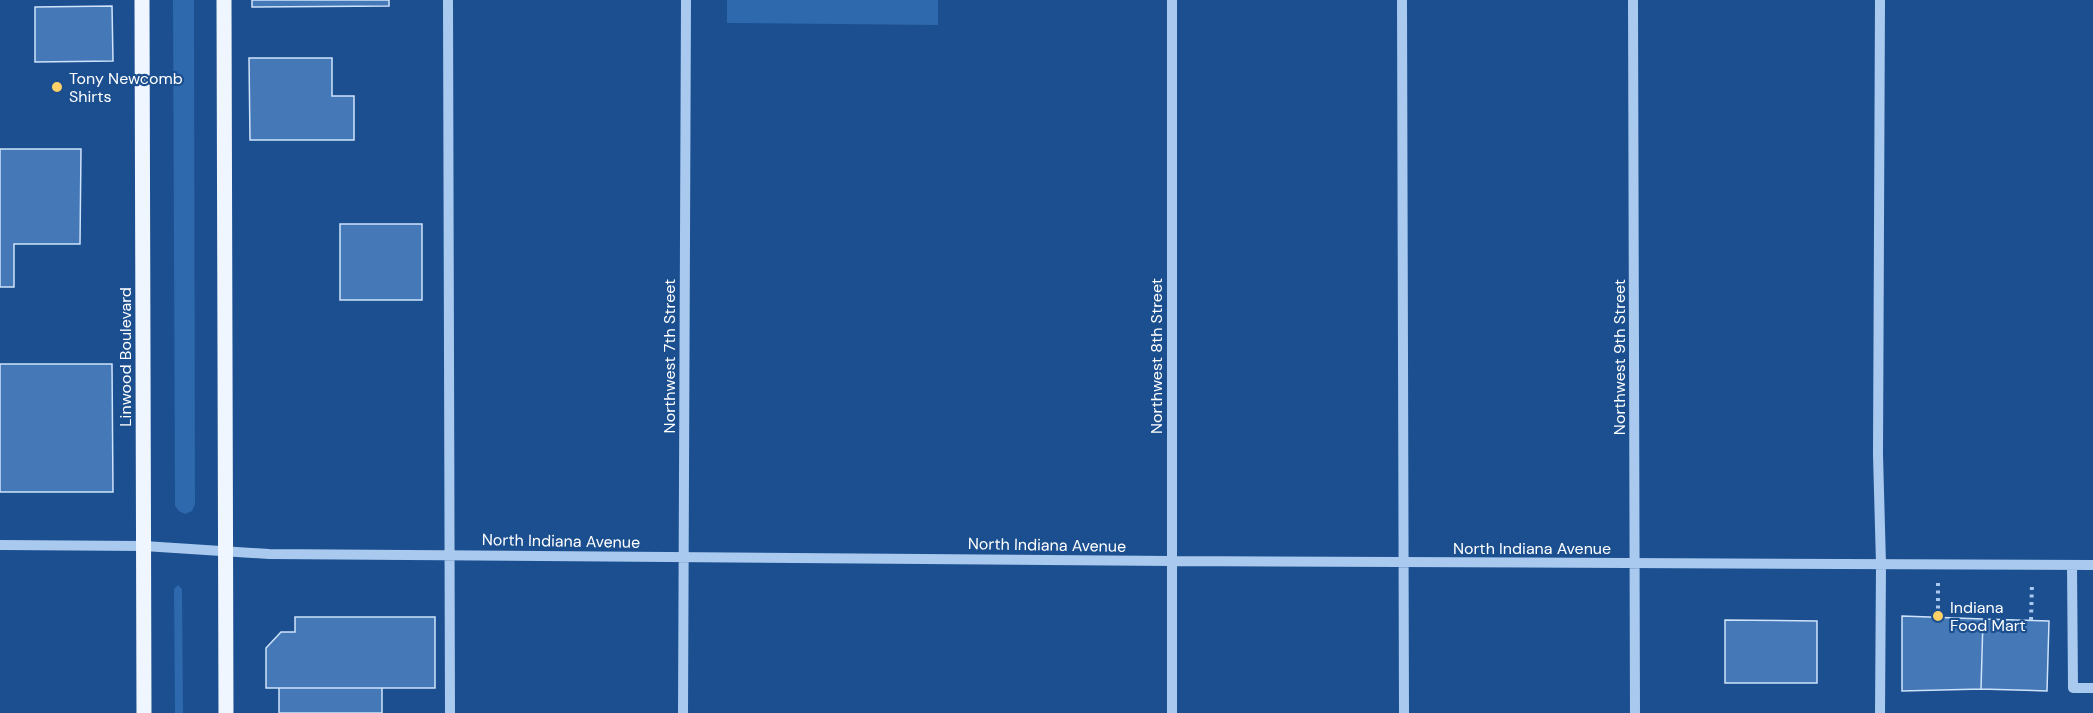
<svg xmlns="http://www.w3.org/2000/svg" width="2093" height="713" font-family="'DM Sans',sans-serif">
	<rect width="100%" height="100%" fill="#1b4f8f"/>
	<path fill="#2e69ad" d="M173,0H194L195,504L192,511L185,514L179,511L175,506Z
		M727,0H938V25L727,23Z
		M178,585L182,589L183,713H175L174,589Z"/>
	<path fill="#4478b7" stroke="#cfe3fa" stroke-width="1.5" d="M252,0H389V6L252,7Z
		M112,6L113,61L35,62V7Z
		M249,58H332V96H354V140H250Z
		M0,149H81L80,244H14V287H0Z
		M340,224H422V300H340Z
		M0,364H112L113,492H0Z
		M1902,616L1983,619L1981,689L1902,691Z
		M295,617H435V688H266V648L281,632H295Z
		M1983,619L2049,621L2047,691L1981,689Z
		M1725,620L1817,621V683H1725Z
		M279,688H382V713H279Z"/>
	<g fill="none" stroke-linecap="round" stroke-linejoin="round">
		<path stroke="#a9c9ee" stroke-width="4" stroke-dasharray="3 4.5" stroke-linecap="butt" d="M1938,616V583
			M2031,620L2032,583"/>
		<path stroke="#a9c9ee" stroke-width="10" d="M448,0L450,713
			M1402,0L1404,713
			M1633,0L1635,713
			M1880,0L1878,455L1881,564L1880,713
			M0,545L144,546L269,554L1171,561L2093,565
			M2072,565L2073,688H2093
			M683,713L686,0
			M1172,713V0"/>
		<path stroke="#f0f6ff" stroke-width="15" d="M142,0L144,713
			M224,0L226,713"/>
	</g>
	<g fill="#ffd166" stroke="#1b4f8f" stroke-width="2">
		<circle cx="57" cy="87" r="6"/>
		<circle cx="1938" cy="616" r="6"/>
	</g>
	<g text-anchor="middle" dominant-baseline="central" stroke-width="4.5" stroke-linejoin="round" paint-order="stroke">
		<g font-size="16" fill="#fff" stroke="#1b4f8f" text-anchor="start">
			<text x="69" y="78">Tony Newcomb<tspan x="69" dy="18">Shirts</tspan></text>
			<text x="1950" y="607">Indiana<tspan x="1950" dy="18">Food Mart</tspan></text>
		</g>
		<g font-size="16" fill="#fff" stroke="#1b4f8f">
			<text transform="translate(669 356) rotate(-90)">Northwest 7th Street</text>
			<text transform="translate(1156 356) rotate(-90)">Northwest 8th Street</text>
			<text transform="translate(125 357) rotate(-90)">Linwood Boulevard</text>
			<text transform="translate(1619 357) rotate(-90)">Northwest 9th Street</text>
			<text transform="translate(561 541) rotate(1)">North Indiana Avenue</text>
			<text transform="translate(1047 545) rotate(1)">North Indiana Avenue</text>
			<text x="1532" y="548">North Indiana Avenue</text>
		</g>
	</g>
</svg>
